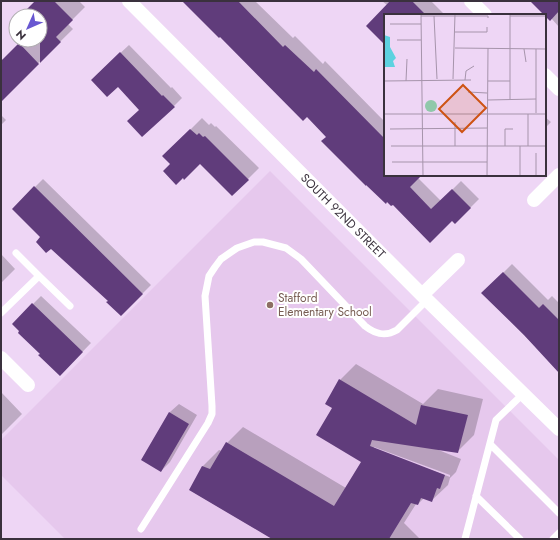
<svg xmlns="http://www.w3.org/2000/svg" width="560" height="540" font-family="Jost,sans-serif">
	<rect width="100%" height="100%" fill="#eed6f5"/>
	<path fill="#e6c8ed" d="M270,171L559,460V539H65L1,475V440Z"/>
	<path fill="#0003" fill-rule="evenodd" d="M36,1H79L85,7L68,24L73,29L1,100V58L3,60L23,40H40V16H29Z
		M183,1H255L293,38L295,36L323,64L325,61L385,122V175H421L418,178L441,201L461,181L479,199L455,223L452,220L430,241L307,116Z
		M382,1H431L445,15H385V43L368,26L387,5Z
		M544,1H559V27L551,18Z
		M129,45L171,88L172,87L182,98L174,106L140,109L118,85L101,71Z
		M1,115L6,120L1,125Z
		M545,117L551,122L545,128Z
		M202,118L209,125L211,123L215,127L216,126L259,168L232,195L200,162L171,164L163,157Z
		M43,179L151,285L121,315L109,301L13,209Z
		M1,254L15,269L1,283Z
		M512,264L548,300L552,296L559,303V371L483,293Z
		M41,296L91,343L60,375L13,324Z
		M356,364L423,404L438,389L483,399L474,435L458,451L436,449L461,459L456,472L450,478L448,485L431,501L424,498L418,504H416L404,523L420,539H273L190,490L203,466L219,450L222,451L227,443L243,427L346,488L362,461L333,408L340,380ZM374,447L450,475V477L374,449Z
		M1,392L22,414L1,435Z
		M179,404L197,415L170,462L161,471L143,460L170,412Z"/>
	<path fill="#603c7b" d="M35,1H54L73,20L56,37L61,42L40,63V16H20Z
		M182,1H238L283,47L285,45L314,72L316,69L385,139V175H422L410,187L431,209L452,189L471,208L455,224L452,221L430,243L393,205L391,206L387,202L386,204L366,185V186L321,141L326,137L307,117L303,121L220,37L219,38Z
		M390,1H412L426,15H385V45L366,26Z
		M530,1H559V11L550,21Z
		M19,43L39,64L1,102V61Z
		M120,52L162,96L163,95L175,107L142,137L127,121L139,110L118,87L107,97L91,80Z
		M190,129L197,135L199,133L203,137L205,136L249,180L232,196L200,164L184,180L183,178L176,185L163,171L170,164L162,156Z
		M34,186L143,294L121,316L106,302L108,301L51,249L46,253L36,242L40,237L12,209Z
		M503,272L539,308L543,304L559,320V373L524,335L481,293Z
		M32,303L83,352L60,376L38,355L40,354L18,333L19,331L12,324Z
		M339,379L416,425L421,405L468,415L458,453L372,440L370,446L445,475L440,489L437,488L432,502L421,498L418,505L411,503L389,539H272L189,490L202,466L210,469L226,442L334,506L361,462L316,435L332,408L325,404Z
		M169,412L189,424L161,472L141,460Z"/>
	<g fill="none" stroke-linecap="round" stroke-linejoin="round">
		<path stroke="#fff" stroke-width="7" d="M39,276L70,306
			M1,313L39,276L16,253
			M490,444L559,513
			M476,496L520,539
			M141,529L208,423L212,414V406L205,296L209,276L215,267L221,259L237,248L254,242H263L286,248L301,259L365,326C375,334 385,337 397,330L427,300
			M465,539L496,420L524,393
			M553,539L559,533"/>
		<path stroke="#fff" stroke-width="14" d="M129,1L427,300L559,429
			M471,1L485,15
			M545,75L559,89
			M534,200L559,175
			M422,295L458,260
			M1,358L28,385"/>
	</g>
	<circle fill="#8d6e63" stroke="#fff" stroke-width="1.5" cx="270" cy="305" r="4"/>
	<g text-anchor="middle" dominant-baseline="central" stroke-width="4" stroke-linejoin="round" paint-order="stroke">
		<g font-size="12" fill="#3a313d" stroke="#fff">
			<text transform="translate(343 216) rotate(45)">SOUTH 92ND STREET</text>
		</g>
		<g font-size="12" fill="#785e54" stroke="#fff" text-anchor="start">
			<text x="278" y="298">Stafford<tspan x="278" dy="14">Elementary School</tspan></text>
		</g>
	</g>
	<g transform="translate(384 14)">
		<rect width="162" height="162" fill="#eed6f5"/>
		<path d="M41 92a6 6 0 1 1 12 0a6 6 0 1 1-12 0Z" fill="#90c8aa"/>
		<path d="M0,21L6,23V33L12,44L9,47L11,53H0Z" fill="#5dd2e0"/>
		<path fill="none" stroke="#a694ab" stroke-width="1" d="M37,0L39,162M37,2H104V4M50,2L53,65M126,2H162M6,10H37M71,18H103V13M13,26H37M71,34L162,35M140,35L142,48M152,35V99M69,65L71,0M81,66L82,57L90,52M0,67L87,66M22,67L23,45M104,67H126M84,78L103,79M126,85V0M104,86L152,85M0,100H162M144,100V132M6,115L103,114M7,132H162M71,132V108M121,132V115H129M152,139V162M8,148H103M103,162L104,34M136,162V132"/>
		<path fill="#ce5313" fill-opacity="0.15" stroke="#ce5313" stroke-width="2" d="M79,71L102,94L78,118L55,95Z"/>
		<rect width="162" height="162" fill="none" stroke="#3a313d" stroke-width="2"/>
	</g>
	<rect width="560" height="540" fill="none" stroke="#3a313d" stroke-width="4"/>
	<g transform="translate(28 28) rotate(225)"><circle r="19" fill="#ffffff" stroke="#b0adb1"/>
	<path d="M0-3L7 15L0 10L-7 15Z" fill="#6857d1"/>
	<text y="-6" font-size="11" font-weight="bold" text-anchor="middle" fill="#3a313d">N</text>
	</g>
</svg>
